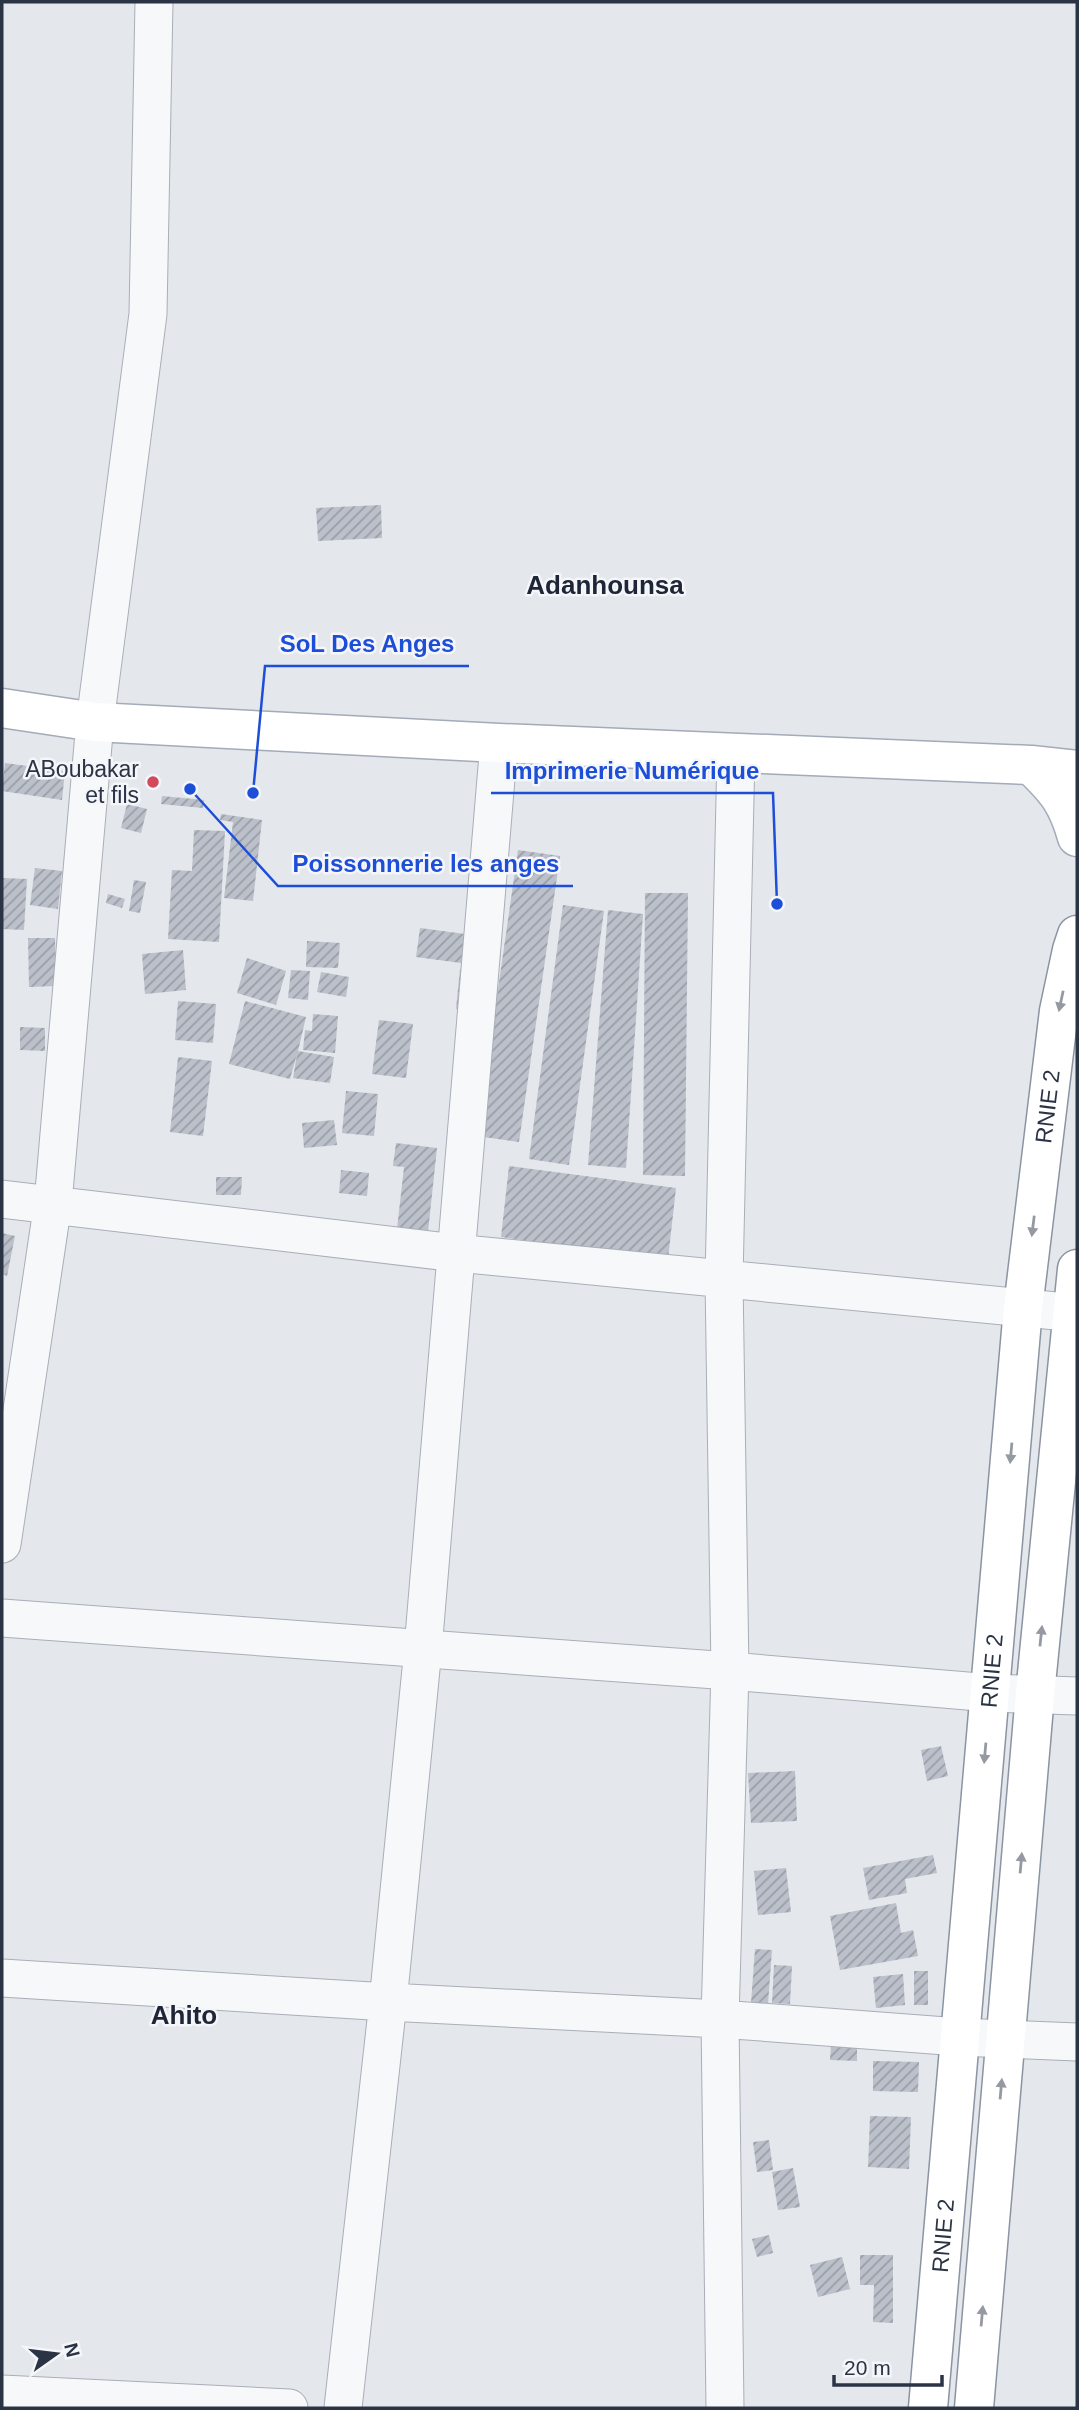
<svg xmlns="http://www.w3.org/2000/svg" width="1079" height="2410" font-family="Arial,sans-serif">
	<defs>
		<pattern id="building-hatch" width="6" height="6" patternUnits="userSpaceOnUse" patternTransform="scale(1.75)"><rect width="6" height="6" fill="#bbc0ca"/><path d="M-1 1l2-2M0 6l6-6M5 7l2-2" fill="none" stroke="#989da6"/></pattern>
	</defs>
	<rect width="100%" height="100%" fill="#e4e7ec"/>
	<path fill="url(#building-hatch)" d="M381,505L382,538L318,541L316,508Z
		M5,763L65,771L62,800L2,791Z
		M162,796L204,800L203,808L161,804Z
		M127,804L147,809L141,833L121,828Z
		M221,814L262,820L253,901L224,898L233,822L220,820Z
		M194,830L225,831L219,942L168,939L172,870L192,871Z
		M518,850L560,856L519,1142L477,1136Z
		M35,868L62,871L58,909L30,905Z
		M2,878L27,879L24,930L2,929Z
		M134,880L146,882L140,913L129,911Z
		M645,893H688L685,1176L643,1175Z
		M108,894L125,899L122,908L106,903Z
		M563,905L604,911L569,1165L529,1159Z
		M608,910L643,914L626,1168L588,1165Z
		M420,928L465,934L461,963L416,957Z
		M28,938H55L56,986L29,987Z
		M307,941L340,943L338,968L306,967Z
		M183,950L186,990L145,994L142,954Z
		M247,958L286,971L276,1005L237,993Z
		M460,969L470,970L466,1011L456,1009Z
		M291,970L310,971L308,1000L288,998Z
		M321,972L349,977L346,997L317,992Z
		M178,1001L216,1004L213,1043L175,1040Z
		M245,1001L306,1017L298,1051L334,1057L330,1083L293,1078L297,1054L290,1079L229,1064Z
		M313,1014L338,1016L335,1053L303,1050L305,1030L312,1031Z
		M379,1020L413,1024L406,1078L372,1074Z
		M20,1027L45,1028V1051L20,1050Z
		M178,1057L212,1061L203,1136L170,1132Z
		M346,1091L378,1094L374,1136L342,1133Z
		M334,1120L337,1145L304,1148L302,1123Z
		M396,1143L437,1148L428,1232L397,1229L404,1167L393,1166Z
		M509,1166L676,1188L668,1259L501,1237Z
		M341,1170L369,1173L367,1196L339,1193Z
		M216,1177H242L241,1195H216Z
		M2,1233L15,1236L7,1276L2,1274Z
		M941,1746L948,1776L927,1781L921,1750Z
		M795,1771L797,1821L751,1823L748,1773Z
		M933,1855L937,1873L905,1879L907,1893L869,1900L863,1868Z
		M786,1868L791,1912L758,1915L754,1871Z
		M896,1903L901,1933L913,1930L918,1956L840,1970L830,1916Z
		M755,1949L772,1950L768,2004L751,2003Z
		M774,1965L792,1966L790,2004L772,2003Z
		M914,1971H928V2005H914Z
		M903,1974L905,2005L876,2008L873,1977Z
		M831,2045L857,2047V2061L830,2060Z
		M873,2061L919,2062L918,2092L873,2091Z
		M870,2116L911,2117L909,2169L868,2167Z
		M769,2140L773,2170L757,2172L753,2142Z
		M793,2168L800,2207L778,2210L772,2172Z
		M769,2235L773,2253L757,2257L752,2239Z
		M860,2255H893V2323L873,2322L874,2285H860Z
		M842,2257L850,2289L818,2297L810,2265Z"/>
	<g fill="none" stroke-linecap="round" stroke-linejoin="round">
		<g stroke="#a9aeb7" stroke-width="39">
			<path id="minor" d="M2,1199L456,1253L1077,1313
				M2,1544L53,1203L95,722L148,314L154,2
				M2,1618L730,1671L991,1693L1077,1696
				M2,1978L388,2002L720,2019L959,2037L1077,2042
				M2,2394L289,2408
				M343,2408L388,2002L423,1649L499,743
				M725,2408L720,2019L730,1671L724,1279L736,754"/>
		</g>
		<g stroke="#a3abb8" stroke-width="41">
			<path id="major" d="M2,708L95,722L499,743L1031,765L1077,770
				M1031,765C1057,790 1067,802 1077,837"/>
		</g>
		<g stroke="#8b94a3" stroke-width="41">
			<g id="highway">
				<path id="s1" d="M928,2408L1023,1308L1059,1011L1072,950L1077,935"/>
				<path d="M974,2408L1035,1694L1077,1269"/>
			</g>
		</g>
		<use href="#minor" stroke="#f7f8fa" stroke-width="37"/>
		<use href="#major" stroke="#fff" stroke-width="38"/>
		<use href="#highway" stroke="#fff" stroke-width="38"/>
	</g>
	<defs><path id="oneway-solid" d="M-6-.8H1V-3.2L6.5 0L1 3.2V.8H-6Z" transform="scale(1.75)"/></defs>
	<g fill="#959aa2">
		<use href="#oneway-solid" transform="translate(1061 1001) rotate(102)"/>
		<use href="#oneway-solid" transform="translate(1033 1226) rotate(97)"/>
		<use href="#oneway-solid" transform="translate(1011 1453) rotate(95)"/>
		<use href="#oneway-solid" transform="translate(1041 1636) rotate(-84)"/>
		<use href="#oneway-solid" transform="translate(985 1753) rotate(95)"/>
		<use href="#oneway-solid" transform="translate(1021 1863) rotate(-85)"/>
		<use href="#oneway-solid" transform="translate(1001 2089) rotate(-85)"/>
		<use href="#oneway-solid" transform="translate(982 2316) rotate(-85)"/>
	</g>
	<circle fill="#d1495b" stroke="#f4f6f9" stroke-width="2.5" cx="153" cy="782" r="7"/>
	<g text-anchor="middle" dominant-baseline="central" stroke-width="5" stroke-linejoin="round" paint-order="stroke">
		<g font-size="23" fill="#2b3445" stroke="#f4f6f9" text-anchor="end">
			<text x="139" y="769">ABoubakar<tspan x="139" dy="26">et fils</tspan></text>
		</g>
		<g font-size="23" fill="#2b3445" stroke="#f4f6f9">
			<text stroke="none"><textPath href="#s1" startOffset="1307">RNIE 2</textPath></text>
			<text stroke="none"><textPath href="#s1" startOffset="740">RNIE 2</textPath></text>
			<text stroke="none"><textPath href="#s1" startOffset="173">RNIE 2</textPath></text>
		</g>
		<g font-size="26" font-weight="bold" fill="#1d2536" stroke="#f4f6f9">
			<text x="605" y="585">Adanhounsa</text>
			<text x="184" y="2015">Ahito</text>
		</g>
	</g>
	<path fill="none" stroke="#1d4ed8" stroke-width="2.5" d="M253 793L265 666H469M777 904L773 793H491M190 789L278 886H573"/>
	<g fill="#1d4ed8" stroke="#f4f6f9" stroke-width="2.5">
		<circle cx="253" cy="793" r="7"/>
		<circle cx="777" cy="904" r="7"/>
		<circle cx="190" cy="789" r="7"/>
	</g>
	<g font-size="24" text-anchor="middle" font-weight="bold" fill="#1d4ed8" stroke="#f4f6f9" stroke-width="5" stroke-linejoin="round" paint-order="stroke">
		<text x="367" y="652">SoL Des Anges</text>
		<text x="632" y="779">Imprimerie Numérique</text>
		<text x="426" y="872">Poissonnerie les anges</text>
	</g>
	<rect width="1079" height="2410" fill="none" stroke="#2b3445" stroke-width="7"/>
	<g transform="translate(56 2354) rotate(76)" stroke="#f4f6f9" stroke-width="5" paint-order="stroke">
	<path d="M0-5L12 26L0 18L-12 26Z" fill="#2b3445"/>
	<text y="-10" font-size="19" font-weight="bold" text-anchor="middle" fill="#2b3445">N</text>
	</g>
	<path d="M834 2375v10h108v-10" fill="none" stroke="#2b3445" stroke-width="3.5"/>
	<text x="844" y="2375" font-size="21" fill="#2b3445" stroke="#f4f6f9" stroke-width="5" paint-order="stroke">20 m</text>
</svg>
